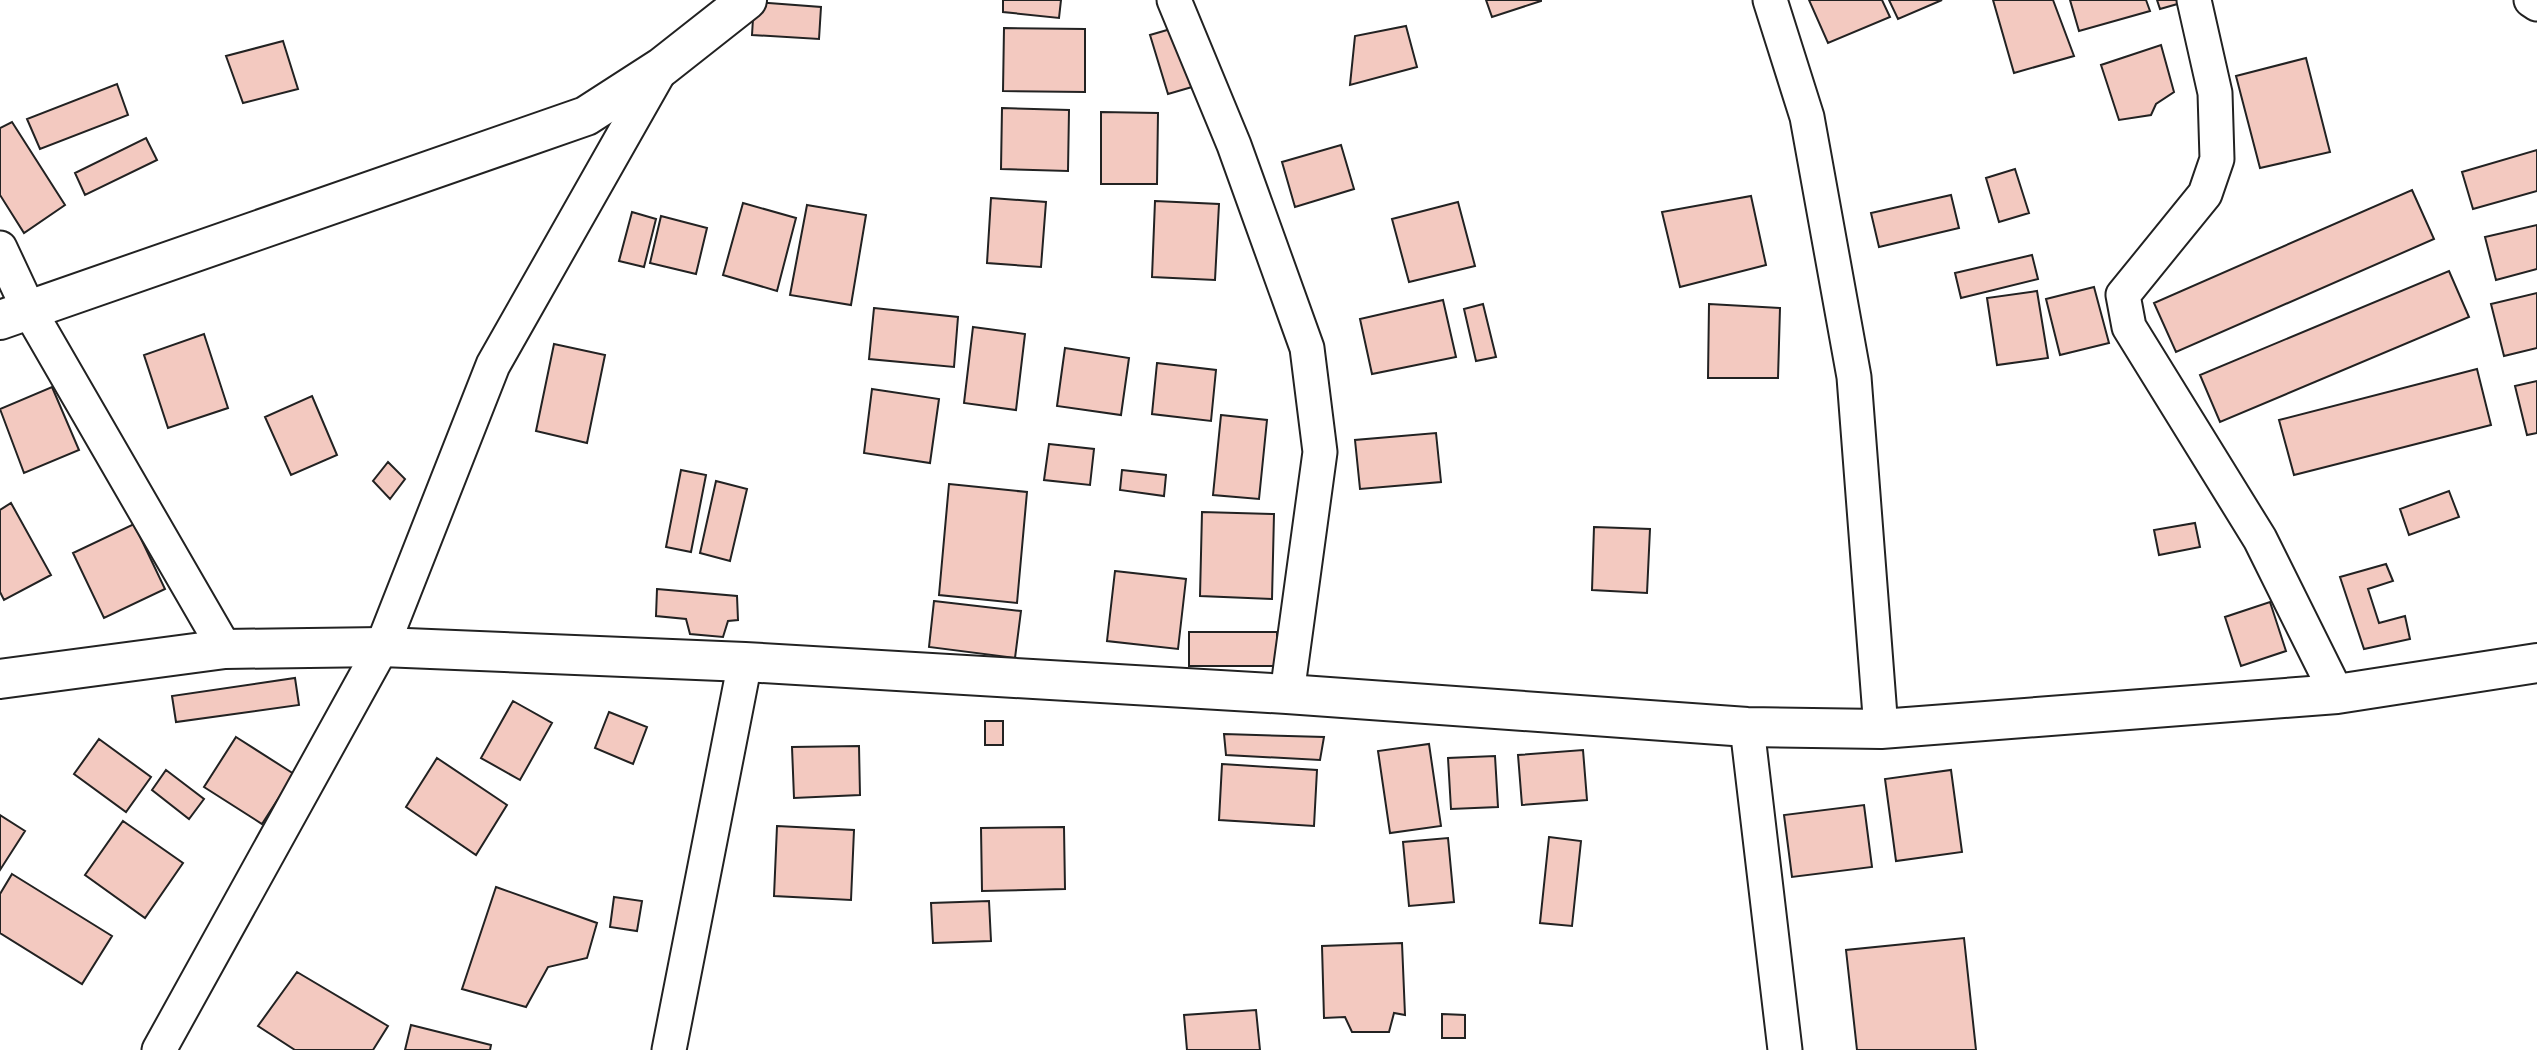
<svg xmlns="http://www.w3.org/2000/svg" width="2537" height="1050" font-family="Figtree,sans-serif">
	<rect width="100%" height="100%" fill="#fff"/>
	<path fill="#f3c9c0" stroke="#222" stroke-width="2" d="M1003,0H1061L1059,18L1003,12Z
		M1486,0H1541V1L1492,17Z
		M1809,0H1882L1890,17L1828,43Z
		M1889,0H1942L1898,19Z
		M1993,0H2053L2074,56L2014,73Z
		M2070,0H2146L2150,11L2079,31Z
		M2157,0H2180L2181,3L2160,9Z
		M754,2L821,7L819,39L752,35Z
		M1406,26L1417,67L1350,85L1355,36Z
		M1004,28L1085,29V92L1003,91Z
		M1174,28L1192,87L1168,94L1150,35Z
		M283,41L298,89L243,103L226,56Z
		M2161,45L2174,92L2156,104L2151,115L2119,120L2101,65Z
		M2306,58L2330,152L2260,168L2236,76Z
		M117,84L128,115L40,149L27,119Z
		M1002,108L1069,110L1068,171L1001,169Z
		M1101,112L1158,113L1157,184H1101Z
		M12,122L65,205L24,233L0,195V128Z
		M146,138L157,160L85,195L75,173Z
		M1341,145L1354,189L1295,207L1282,162Z
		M2537,150V191L2473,209L2462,172Z
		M2015,169L2029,213L1999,222L1986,178Z
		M2412,190L2434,239L2176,352L2154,303Z
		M1951,195L1959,228L1879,247L1871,213Z
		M1751,196L1766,265L1680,287L1662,212Z
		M991,198L1046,202L1041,267L987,263Z
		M1155,201L1219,204L1215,280L1152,277Z
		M1458,202L1475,266L1409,282L1392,219Z
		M743,203L796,218L777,291L723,275Z
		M807,205L866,215L851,305L790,295Z
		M632,212L656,219L644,267L619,261Z
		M661,216L707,228L696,274L650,263Z
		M2537,225V269L2496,280L2485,237Z
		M2032,255L2038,279L1961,298L1955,273Z
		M2449,271L2469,317L2220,422L2200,375Z
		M2094,287L2109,343L2060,355L2046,299Z
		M2037,291L2048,358L1997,365L1987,298Z
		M2537,293V348L2504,356L2491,304Z
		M1443,300L1456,357L1372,374L1360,319Z
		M1483,304L1496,357L1476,361L1464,309Z
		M1709,304L1780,308L1778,378H1708Z
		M874,308L958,317L954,367L869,359Z
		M973,327L1025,334L1016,410L964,403Z
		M204,334L228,408L168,428L144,355Z
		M554,344L605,355L587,443L536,431Z
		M1065,348L1129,358L1121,415L1057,406Z
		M1157,363L1216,370L1211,421L1152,414Z
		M2477,369L2491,425L2294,475L2279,420Z
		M2537,381V433L2527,435L2515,386Z
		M52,387L79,450L24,473L0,409Z
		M872,389L939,399L930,463L864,453Z
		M312,396L337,455L291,475L265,417Z
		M1221,415L1267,420L1259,499L1213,495Z
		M1436,433L1441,482L1360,489L1355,440Z
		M1049,444L1094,449L1090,485L1044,480Z
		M388,462L405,479L390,499L373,481Z
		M681,470L706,475L691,552L666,547Z
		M1122,470L1166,475L1164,496L1120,490Z
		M716,481L747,489L730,561L700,553Z
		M949,484L1027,492L1017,603L939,595Z
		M2449,491L2459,517L2409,535L2400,509Z
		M11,503L51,575L4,600L0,592V510Z
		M1202,512L1274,514L1272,599L1200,596Z
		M2195,523L2200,547L2159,555L2154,530Z
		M134,524L165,589L104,618L73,553Z
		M1594,527L1650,529L1647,593L1592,590Z
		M2386,564L2393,581L2368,589L2379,623L2405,616L2410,639L2364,649L2340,577Z
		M1115,571L1186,579L1178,649L1107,641Z
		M657,589L737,596L738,620L728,621L723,637L690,634L686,619L656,616Z
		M934,601L1021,611L1015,658L929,647Z
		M2270,602L2286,651L2241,666L2225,617Z
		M1189,632H1277V666H1189Z
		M295,678L299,705L176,722L172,696Z
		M513,701L552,723L520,780L481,758Z
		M609,712L647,727L633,764L595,748Z
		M985,721H1003V745H985Z
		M1224,734L1324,737L1320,760L1226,755Z
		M236,737L294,774L262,824L204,787Z
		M99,739L151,777L126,812L74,774Z
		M1429,744L1441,826L1390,833L1378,751Z
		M859,746L860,795L794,798L792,747Z
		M1583,750L1587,800L1522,805L1518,755Z
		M1495,756L1498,807L1451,809L1448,758Z
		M437,758L507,805L476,855L406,807Z
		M1222,764L1317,770L1314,826L1219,820Z
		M166,770L204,799L189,819L152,790Z
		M1951,770L1962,852L1896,861L1885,779Z
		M1864,805L1872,867L1792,877L1784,815Z
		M0,815L25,831L0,870Z
		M123,821L183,863L145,918L85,875Z
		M777,826L854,830L851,900L774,896Z
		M1064,827L1065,889L982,891L981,828Z
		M1549,837L1581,841L1572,926L1540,923Z
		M1448,838L1454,902L1409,906L1403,842Z
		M12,874L112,936L82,984L0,933V894Z
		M496,887L597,923L587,958L548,967L526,1007L462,989Z
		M614,897L642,901L637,931L610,927Z
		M989,901L991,941L933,943L931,903Z
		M1964,938L1976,1050H1857L1846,950Z
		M1402,943L1405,1015L1394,1013L1389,1032H1352L1345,1017L1324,1018L1322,946Z
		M297,972L388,1026L373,1050H295L258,1026Z
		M1256,1010L1260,1050H1187L1184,1015Z
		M1442,1014L1465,1015V1038H1442Z
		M411,1025L491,1045L490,1050H405Z"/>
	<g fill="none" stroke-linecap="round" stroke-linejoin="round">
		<g stroke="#222" stroke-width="37">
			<path id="minor" d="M1174,0L1234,145L1307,348L1320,452L1287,694
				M1770,0L1807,117L1854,377L1881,729
				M2194,0L2215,93L2217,159L2205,194L2123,295L2129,327L2260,539L2337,694
				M2531,0L2537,4
				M0,248L29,310L225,649
				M1747,727L1785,1050
				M159,1050L382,647L493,365L662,67
				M669,1050L745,662"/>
		</g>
		<g stroke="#222" stroke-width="42">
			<path id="tertiary" d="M0,320L586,116L662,67L747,0
				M0,679L225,649L382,647L745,662L1287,694L1747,727L1881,729L2337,694L2537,663"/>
		</g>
		<use href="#minor" stroke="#fff" stroke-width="33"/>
		<use href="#tertiary" stroke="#fff" stroke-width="38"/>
	</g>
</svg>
